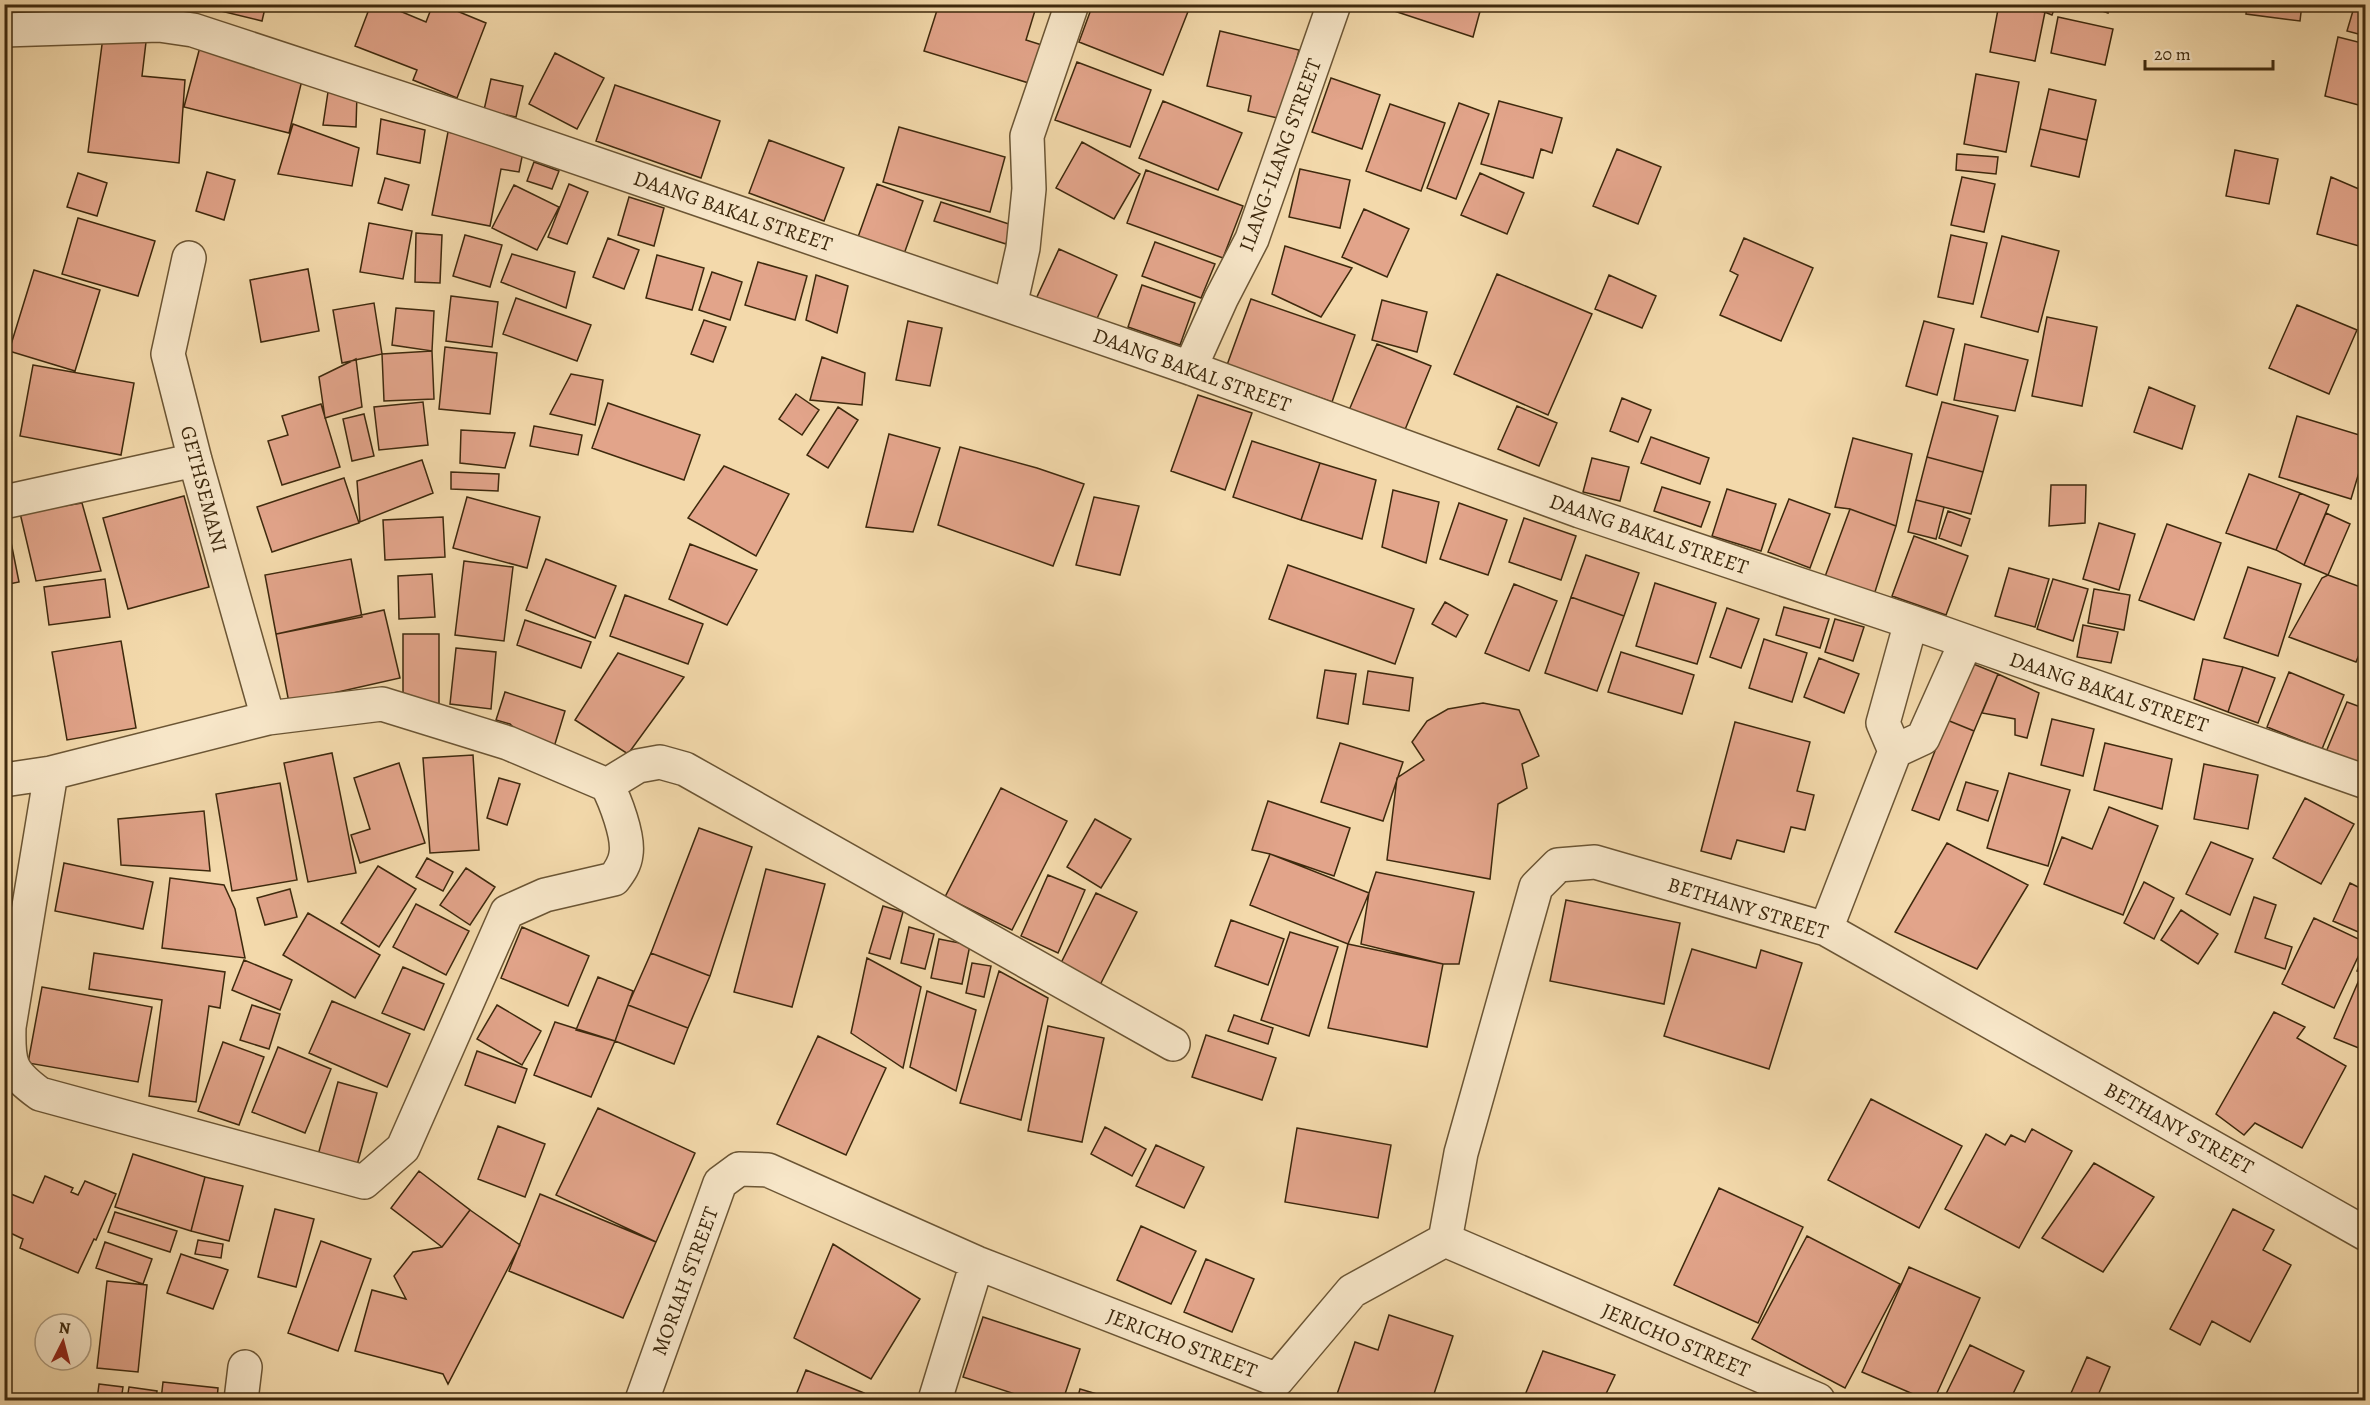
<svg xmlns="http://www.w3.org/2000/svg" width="2370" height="1405" font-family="Alegreya,serif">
	<rect width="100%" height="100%" fill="#f3d9ab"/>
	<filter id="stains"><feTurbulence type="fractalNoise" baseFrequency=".00333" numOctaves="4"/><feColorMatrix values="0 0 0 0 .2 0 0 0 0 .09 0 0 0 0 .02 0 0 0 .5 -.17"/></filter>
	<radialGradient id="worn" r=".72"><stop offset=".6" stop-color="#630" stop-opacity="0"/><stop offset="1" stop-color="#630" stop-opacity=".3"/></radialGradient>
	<path fill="#e2a48a" stroke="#3e290d" stroke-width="1.5" d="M192,4H266L262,21Z
		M371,4H383L426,22L433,4H440L486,23L457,98L413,80L417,70L355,46Z
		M939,4H1037L1026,40L1045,46L1032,84L924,51Z
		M1093,4H1191L1163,75L1079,42Z
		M1373,4H1482L1473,37Z
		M1999,4L2045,12L2035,61L1990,52Z
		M2024,4H2056L2052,15Z
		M2082,4H2110L2108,13Z
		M2247,4H2302L2300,21L2246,14Z
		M2355,4H2366V36L2347,31Z
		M2058,17L2113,29L2105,65L2051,53Z
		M1220,31L1299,50L1282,119L1248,111L1251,96L1207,86Z
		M103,37L146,42L142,76L185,80L179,163L88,152Z
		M2338,37L2366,44V107L2325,96Z
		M200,47L304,72L289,133L184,107Z
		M555,53L604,78L577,129L529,104Z
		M1077,62L1151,90L1130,147L1055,120Z
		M1976,74L2019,82L2006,152L1964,144Z
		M1331,78L1380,95L1362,149L1312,132Z
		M491,79L523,86L516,117L484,110Z
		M615,85L720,121L701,178L596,141Z
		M2049,89L2096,100L2087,140L2040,129Z
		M328,92L357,94L356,127L323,125Z
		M1163,101L1242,133L1218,190L1139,158Z
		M1499,101L1562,118L1552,153L1541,149L1533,178L1481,164Z
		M1459,103L1489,114L1456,199L1427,188Z
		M1390,104L1445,123L1421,191L1366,171Z
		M381,119L425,130L420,163L377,154Z
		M293,124L359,148L352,186L278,174Z
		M899,127L1005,157L990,212L883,182Z
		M2040,129L2087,140L2079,177L2031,166Z
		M448,132L524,147L519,172L501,169L490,226L432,215Z
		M769,140L844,168L824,221L749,193Z
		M1082,142L1140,174L1114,219L1056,188Z
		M1617,149L1661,167L1638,224L1593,206Z
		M2235,150L2278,159L2269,204L2226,196Z
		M1957,154L1998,157L1996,174L1956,170Z
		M534,162L559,171L552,189L527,181Z
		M1300,169L1350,180L1340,228L1289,217Z
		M1146,170L1243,206L1223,258L1127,223Z
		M207,172L235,180L224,220L196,211Z
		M78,173L107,183L97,216L67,207Z
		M1480,173L1524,193L1507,234L1461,215Z
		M1962,177L1995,184L1984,232L1951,225Z
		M2331,177L2366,192V248L2317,234Z
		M385,178L409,185L402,210L378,203Z
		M569,184L588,192L567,244L548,237Z
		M877,184L923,201L904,254L858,237Z
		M514,185L559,207L537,250L492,228Z
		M629,197L664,208L654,246L618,235Z
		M941,202L1012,225L1006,244L934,221Z
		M1364,209L1409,229L1387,277L1342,257Z
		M78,218L155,241L138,296L62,274Z
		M369,223L412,231L403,279L360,272Z
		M416,233L442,235L440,283L415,282Z
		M465,235L502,245L490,287L453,276Z
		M1951,235L1987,243L1973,304L1938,297Z
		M2002,236L2059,251L2038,332L1981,317Z
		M608,238L639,250L624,289L593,277Z
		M1744,238L1813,268L1781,341L1720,315L1738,275L1730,271Z
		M1155,242L1215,264L1201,298L1142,276Z
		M1285,246L1352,268L1321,317L1272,294Z
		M1059,249L1117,275L1094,325L1036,299Z
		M512,254L575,272L566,308L501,282Z
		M657,255L704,268L692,310L646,298Z
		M758,262L807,276L795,320L745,305Z
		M308,269L319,331L261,342L250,280Z
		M34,270L100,290L75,371L9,351Z
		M712,272L742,282L730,320L699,310Z
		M1497,274L1592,314L1548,415L1454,374Z
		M816,275L848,286L837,333L806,320Z
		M1609,275L1656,296L1642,328L1595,309Z
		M1142,285L1195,303L1180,345L1128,327Z
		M451,296L498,302L492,347L446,341Z
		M516,298L591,325L577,361L503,334Z
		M1251,299L1355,335L1332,402L1227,365Z
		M1382,300L1427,312L1417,352L1372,340Z
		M374,303L382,354L342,363L333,310Z
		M2297,305L2357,330L2329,394L2269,368Z
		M396,308L434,311L432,351L392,345Z
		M2047,317L2097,327L2082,406L2032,396Z
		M704,320L726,327L713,362L691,354Z
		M908,321L942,328L930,386L896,380Z
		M1924,321L1954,329L1937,395L1906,386Z
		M1377,344L1431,366L1402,437L1347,415Z
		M1965,344L2028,360L2015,411L1954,400Z
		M445,347L497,353L490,414L439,409Z
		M432,351L434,399L384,401L382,354Z
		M822,357L865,373L862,405L810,400Z
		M356,359L362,407L325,418L319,377Z
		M33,365L134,383L121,455L20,436Z
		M571,374L603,380L595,425L550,414Z
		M2149,387L2195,406L2182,449L2134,432Z
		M796,394L819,410L802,435L779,419Z
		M1198,395L1252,413L1225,490L1171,471Z
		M1622,398L1651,410L1638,442L1610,431Z
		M423,402L428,445L379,450L374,407Z
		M1942,402L1998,416L1983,472L1927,457Z
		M608,403L700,435L684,480L592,448Z
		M321,404L340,467L282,485L268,441L288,435L282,416Z
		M1517,406L1557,423L1539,466L1498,449Z
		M838,407L858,420L828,468L807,455Z
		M364,414L374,456L352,461L343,419Z
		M2297,416L2366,437V449L2351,499L2279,477Z
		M534,426L582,435L578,455L530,446Z
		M461,430L515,433L505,468L460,463Z
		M889,434L940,448L913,532L866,527Z
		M1651,437L1709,458L1700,484L1641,463Z
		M1853,438L1912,454L1896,526L1850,509L1835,507Z
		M1252,441L1320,463L1301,520L1233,497Z
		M960,447L1037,468L1084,484L1053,566L938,525Z
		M1927,457L1983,472L1971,514L1916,500Z
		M1592,458L1629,467L1620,501L1583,492Z
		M422,460L433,493L360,522L357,481Z
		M1320,463L1376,480L1362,539L1301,520Z
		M724,466L789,494L756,556L688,518Z
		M451,472L499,474L498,491L451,489Z
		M2249,474L2300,493L2276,550L2226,533Z
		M344,478L359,523L272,552L257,507Z
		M2051,485H2086L2085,523L2049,526Z
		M1662,487L1710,502L1701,527L1654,511Z
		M1727,489L1776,504L1761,551L1712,536Z
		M1393,490L1439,502L1426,563L1382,547Z
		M2300,493L2329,505L2304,565L2276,550Z
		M184,496L209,587L128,609L103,518Z
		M467,497L540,517L527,568L453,548Z
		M1094,497L1139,506L1120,575L1076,565Z
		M1789,499L1830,514L1810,568L1768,552Z
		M1916,500L1944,507L1936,539L1908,532Z
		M82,503L101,571L36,581L20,513Z
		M1459,503L1507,520L1488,575L1440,559Z
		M1850,509L1896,526L1873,598L1823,582Z
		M1948,511L1970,519L1961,546L1939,538Z
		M2326,513L2350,524L2328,575L2304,565Z
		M4,517H6L19,582L4,585Z
		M443,517L445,557L385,560L383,520Z
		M1524,518L1576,536L1561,580L1509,562Z
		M2099,523L2135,534L2119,590L2083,579Z
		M2167,524L2221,543L2194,620L2139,600Z
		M1914,536L1968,556L1946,615L1892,596Z
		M690,544L757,570L727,625L669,599Z
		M1586,555L1639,573L1624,616L1571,597Z
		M351,559L362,617L276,634L265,575Z
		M546,559L616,586L595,638L526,610Z
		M464,561L513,567L504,641L455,635Z
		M1288,565L1414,609L1395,664L1269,619Z
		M2248,567L2301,584L2278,656L2224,638Z
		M2009,568L2049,579L2035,627L1995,616Z
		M432,574L435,617L399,619L398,576Z
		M2328,575L2366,589V638L2356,662L2289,637L2322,578Z
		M105,579L110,617L49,625L44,587Z
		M2053,579L2088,589L2073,641L2037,629Z
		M1655,583L1716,603L1697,664L1636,646Z
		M1514,584L1557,601L1529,671L1485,653Z
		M2094,589L2130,595L2124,630L2088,623Z
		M625,595L703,624L688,664L610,636Z
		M1571,597L1624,616L1597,691L1545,673Z
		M1445,602L1468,615L1456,637L1432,624Z
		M1784,607L1829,619L1820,648L1776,635Z
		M1727,608L1759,619L1741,668L1710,657Z
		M384,610L400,678L289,703L276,634Z
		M1835,619L1864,627L1853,661L1825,652Z
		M525,620L591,642L581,668L517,645Z
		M2083,625L2118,632L2111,663L2077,657Z
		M403,634H439V706H403Z
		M1764,639L1807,653L1792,702L1749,688Z
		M121,641L136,728L67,740L52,652Z
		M456,648L496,652L491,709L450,704Z
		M1621,652L1694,675L1682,714L1608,692Z
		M618,653L684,677L628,754L575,720Z
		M1819,658L1859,674L1844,713L1804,697Z
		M2203,659L2243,667L2228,712L2194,699Z
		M1966,661L1998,674L1974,731L1947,720Z
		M2243,667L2275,678L2258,723L2228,712Z
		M1325,670L1356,674L1348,724L1317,718Z
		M1368,671L1413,678L1409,711L1363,704Z
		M2289,672L2344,695L2322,749L2267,727Z
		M1998,674L2039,693L2027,738L2015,735V719L1982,713Z
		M505,692L565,711L551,757L538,753L510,724L496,720Z
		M2347,702L2366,709V759L2363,765L2326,752Z
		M1483,703L1519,710L1539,756L1522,764L1527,788L1498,804L1490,879L1387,860L1397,778L1424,760L1412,742L1427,721L1448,709Z
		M2052,719L2094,729L2083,776L2041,765Z
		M1947,720L1974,731L1939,820L1912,810Z
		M1735,722L1810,742L1797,791L1814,795L1805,830L1791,827L1784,852L1737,840L1731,859L1701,851Z
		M1340,743L1403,762L1383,821L1321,802Z
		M2105,743L2172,759L2162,809L2094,790Z
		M332,753L356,873L308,882L284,763Z
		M473,755L479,850L430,853L423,758Z
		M399,763L425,843L360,863L351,835L370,829L354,778Z
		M2204,764L2258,775L2248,829L2194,819Z
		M2009,773L2070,790L2048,866L1987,848Z
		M499,778L520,784L507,825L487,818Z
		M1966,782L1998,791L1988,821L1957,810Z
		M280,783L297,880L232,891L216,794Z
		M1001,788L1067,821L1012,930L945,897Z
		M2305,798L2354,824L2321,884L2273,858Z
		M1268,801L1350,828L1334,876L1270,854L1252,850Z
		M2109,807L2158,826L2123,915L2044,884L2062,837L2092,849Z
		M204,811L210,871L121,865L118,819Z
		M1095,819L1131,839L1101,888L1067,867Z
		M699,828L752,847L710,976L651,953Z
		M2211,842L2253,859L2230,915L2186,894Z
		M1947,843L2028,885L1977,969L1895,932Z
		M1270,854L1369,893L1348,944L1250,905Z
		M427,858L453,872L443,891L416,877Z
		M64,863L153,882L143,929L55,911Z
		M378,866L416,889L379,947L341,923Z
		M466,868L495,887L470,925L440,905Z
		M766,869L825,884L792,1007L734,992Z
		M1376,872L1474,892L1459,964H1443L1361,944L1369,893Z
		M1048,875L1085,890L1058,953L1021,936Z
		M170,878L224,885L235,909L245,958L162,948Z
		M2144,882L2174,898L2154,939L2124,923Z
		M2350,883L2366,891V928L2363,934L2333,921Z
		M290,889L297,917L265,925L257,898Z
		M1096,893L1137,912L1100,985L1060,965Z
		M2254,897L2276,905L2265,938L2292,947L2285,969L2235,952Z
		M1566,900L1680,923L1664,1004L1550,981Z
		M416,904L469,931L446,975L393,947Z
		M883,906L903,912L890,959L869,953Z
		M2181,910L2218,934L2198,964L2161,940Z
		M308,913L380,955L355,998L283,955Z
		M2314,918L2365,942L2334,1008L2282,984Z
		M1231,920L1284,939L1268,985L1215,966Z
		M522,927L589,956L568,1006L501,978Z
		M909,927L934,934L925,969L901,963Z
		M1290,932L1338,947L1309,1036L1261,1020Z
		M939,939L970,945L962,984L931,978Z
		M1348,944L1443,964L1427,1047L1328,1028Z
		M2366,948V974L2357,971Z
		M1692,949L1756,968L1761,950L1802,963L1769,1069L1664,1036Z
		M94,953L225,972L220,1008L209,1006L196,1102L149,1096L162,1000L89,989Z
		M651,953L710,976L688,1028L628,1005Z
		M867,958L921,987L903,1068L851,1033Z
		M244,960L292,980L280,1010L232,990Z
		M972,963L991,966L984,997L966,993Z
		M403,967L444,984L424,1030L382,1013Z
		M999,971L1048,998L1021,1120L960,1103Z
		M598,977L633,991L615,1041L576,1030Z
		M2359,980L2366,983V1051L2334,1038Z
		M42,987L152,1007L138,1082L28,1063Z
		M927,991L976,1010L956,1091L910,1067Z
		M332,1001L410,1034L387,1087L309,1053Z
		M252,1005L280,1014L269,1049L240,1040Z
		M497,1005L541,1031L522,1065L477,1039Z
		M628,1005L688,1028L674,1064L615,1041Z
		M2274,1012L2305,1027L2297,1038L2346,1066L2302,1148L2255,1123L2244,1135L2216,1114Z
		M1234,1015L1273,1028L1268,1044L1228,1031Z
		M555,1022L615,1041L591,1097L534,1075Z
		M1048,1026L1104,1038L1082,1142L1028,1131Z
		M1206,1035L1276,1058L1262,1100L1192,1077Z
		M818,1036L886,1068L846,1155L777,1124Z
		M223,1042L264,1057L239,1125L198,1111Z
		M278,1047L331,1069L305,1133L252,1112Z
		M477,1051L527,1069L515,1103L465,1085Z
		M338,1082L377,1093L357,1165L318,1155Z
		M1871,1099L1962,1146L1919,1228L1828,1180Z
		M598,1108L695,1153L656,1242L556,1195Z
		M498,1126L545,1144L525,1197L478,1179Z
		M1105,1127L1146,1149L1132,1176L1091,1154Z
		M1297,1128L1391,1145L1378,1218L1285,1202Z
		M2032,1129L2072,1151L2019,1248L1945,1209L1986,1134L2005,1145L2011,1135L2025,1142Z
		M1156,1145L1204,1167L1184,1208L1136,1186Z
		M133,1154L205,1177L191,1231L115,1207Z
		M2094,1163L2154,1197L2103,1272L2042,1238Z
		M419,1171L470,1210L442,1247L391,1208Z
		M45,1176L73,1188L71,1192L78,1195L85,1181L116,1194L96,1240L94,1239L78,1273L20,1248L23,1239L4,1230V1208L11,1194L33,1203Z
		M205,1177L243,1186L229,1241L191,1231Z
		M1719,1188L1803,1227L1758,1323L1674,1285Z
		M540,1194L656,1242L623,1318L509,1271Z
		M275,1209L314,1219L296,1287L258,1277Z
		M2233,1209L2274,1230L2263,1250L2291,1265L2250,1342L2212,1321L2200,1345L2170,1329Z
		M470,1210L520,1245L448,1384L443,1374L355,1351L372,1290L406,1299L394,1276L413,1252L442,1247Z
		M115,1212L177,1231L170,1252L108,1232Z
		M1141,1226L1196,1251L1171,1304L1117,1280Z
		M1807,1236L1900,1284L1845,1388L1752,1339Z
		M198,1240L223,1244L221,1258L195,1254Z
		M321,1241L371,1259L338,1351L288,1333Z
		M105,1242L152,1259L143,1284L96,1268Z
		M833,1244L920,1299L871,1379L794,1338Z
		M181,1254L228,1270L213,1309L167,1293Z
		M1206,1259L1254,1279L1232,1332L1184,1312Z
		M1909,1267L1980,1298L1934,1400H1927L1862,1372Z
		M107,1281L147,1285L138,1372L97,1368Z
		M1389,1315L1453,1336L1432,1400H1335L1355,1342L1378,1350Z
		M983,1317L1080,1349L1063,1400H1033L963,1377Z
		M1970,1345L2024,1371L2010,1400H1943Z
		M1543,1351L1615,1375L1603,1400H1523Z
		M2087,1357L2110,1367L2096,1400H2068Z
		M806,1370L864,1393L861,1400H794Z
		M163,1382L218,1388L217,1400H161Z
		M99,1384L123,1387L121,1400H97Z
		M129,1387L157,1391L156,1400H127Z
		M1080,1389L1117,1400H1077Z"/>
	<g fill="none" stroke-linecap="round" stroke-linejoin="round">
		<g stroke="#6b5534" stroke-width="36">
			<path id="minor" d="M4,30L159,25L193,30L497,130L1010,306L1190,368L1580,511L1911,622L2366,782
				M189,258L168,354L195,460L268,718
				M1010,306L1023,248L1029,189L1027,136L1072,4
				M1190,368L1221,299L1252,239L1334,4
				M4,502L195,460
				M1895,751L1883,723L1911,622
				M51,773L9,1027C8,1064 10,1072 40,1094L364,1182L403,1148L507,912L545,895L614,879C620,871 625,864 626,854C629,836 615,800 607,785
				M4,780L51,773L268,718L382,704L508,743L607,785L638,766L660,762L685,769L1173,1044
				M1826,929L1895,751L1923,738L1966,642
				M1445,1240L1461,1153L1536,887L1558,865L1595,862L1826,929L2366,1234
				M241,1400L245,1367
				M642,1400L720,1183L739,1169L768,1170L977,1263L1277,1380L1352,1291L1445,1240L1818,1400
				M935,1400L977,1263"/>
		</g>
		<use href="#minor" stroke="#f7e6c8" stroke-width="33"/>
	</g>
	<g text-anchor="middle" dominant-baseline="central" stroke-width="4.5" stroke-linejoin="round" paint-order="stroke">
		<g font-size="21" fill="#3e290d" stroke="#f7e6c8">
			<text transform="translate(1280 155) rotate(-70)">ILANG-ILANG STREET</text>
			<text transform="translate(733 211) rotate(19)">DAANG BAKAL STREET</text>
			<text transform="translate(1192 370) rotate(20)">DAANG BAKAL STREET</text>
			<text transform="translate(204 489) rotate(75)">GETHSEMANI</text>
			<text transform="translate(1649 534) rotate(19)">DAANG BAKAL STREET</text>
			<text transform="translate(2109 692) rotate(19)">DAANG BAKAL STREET</text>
			<text transform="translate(1748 908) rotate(17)">BETHANY STREET</text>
			<text transform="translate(2179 1128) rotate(29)">BETHANY STREET</text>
			<text transform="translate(685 1281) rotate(-70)">MORIAH STREET</text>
			<text transform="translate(1676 1340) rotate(23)">JERICHO STREET</text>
			<text transform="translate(1182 1343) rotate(21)">JERICHO STREET</text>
		</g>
	</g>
	<rect width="2370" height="1405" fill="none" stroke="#f3d9ab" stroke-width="24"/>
	<rect x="6" y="6" width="2358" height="1393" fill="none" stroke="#3e290d" stroke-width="3"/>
	<rect x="12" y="12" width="2346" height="1381" fill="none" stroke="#3e290d" stroke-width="1.5"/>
	<g transform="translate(63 1342) rotate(6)"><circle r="28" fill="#f7e6c8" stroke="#ad9a7d" stroke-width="1.5"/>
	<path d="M0-4.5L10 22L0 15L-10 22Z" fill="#8f2418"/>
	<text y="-9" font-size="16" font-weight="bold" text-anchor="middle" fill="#3e290d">N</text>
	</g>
	<path d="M2145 60v9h128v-9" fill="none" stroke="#3e290d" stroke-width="3"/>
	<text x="2154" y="60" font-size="18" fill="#3e290d" stroke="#f7e6c8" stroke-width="4.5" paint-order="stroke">20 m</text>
	<rect width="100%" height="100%" filter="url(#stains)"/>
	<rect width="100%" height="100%" fill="url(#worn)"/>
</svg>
